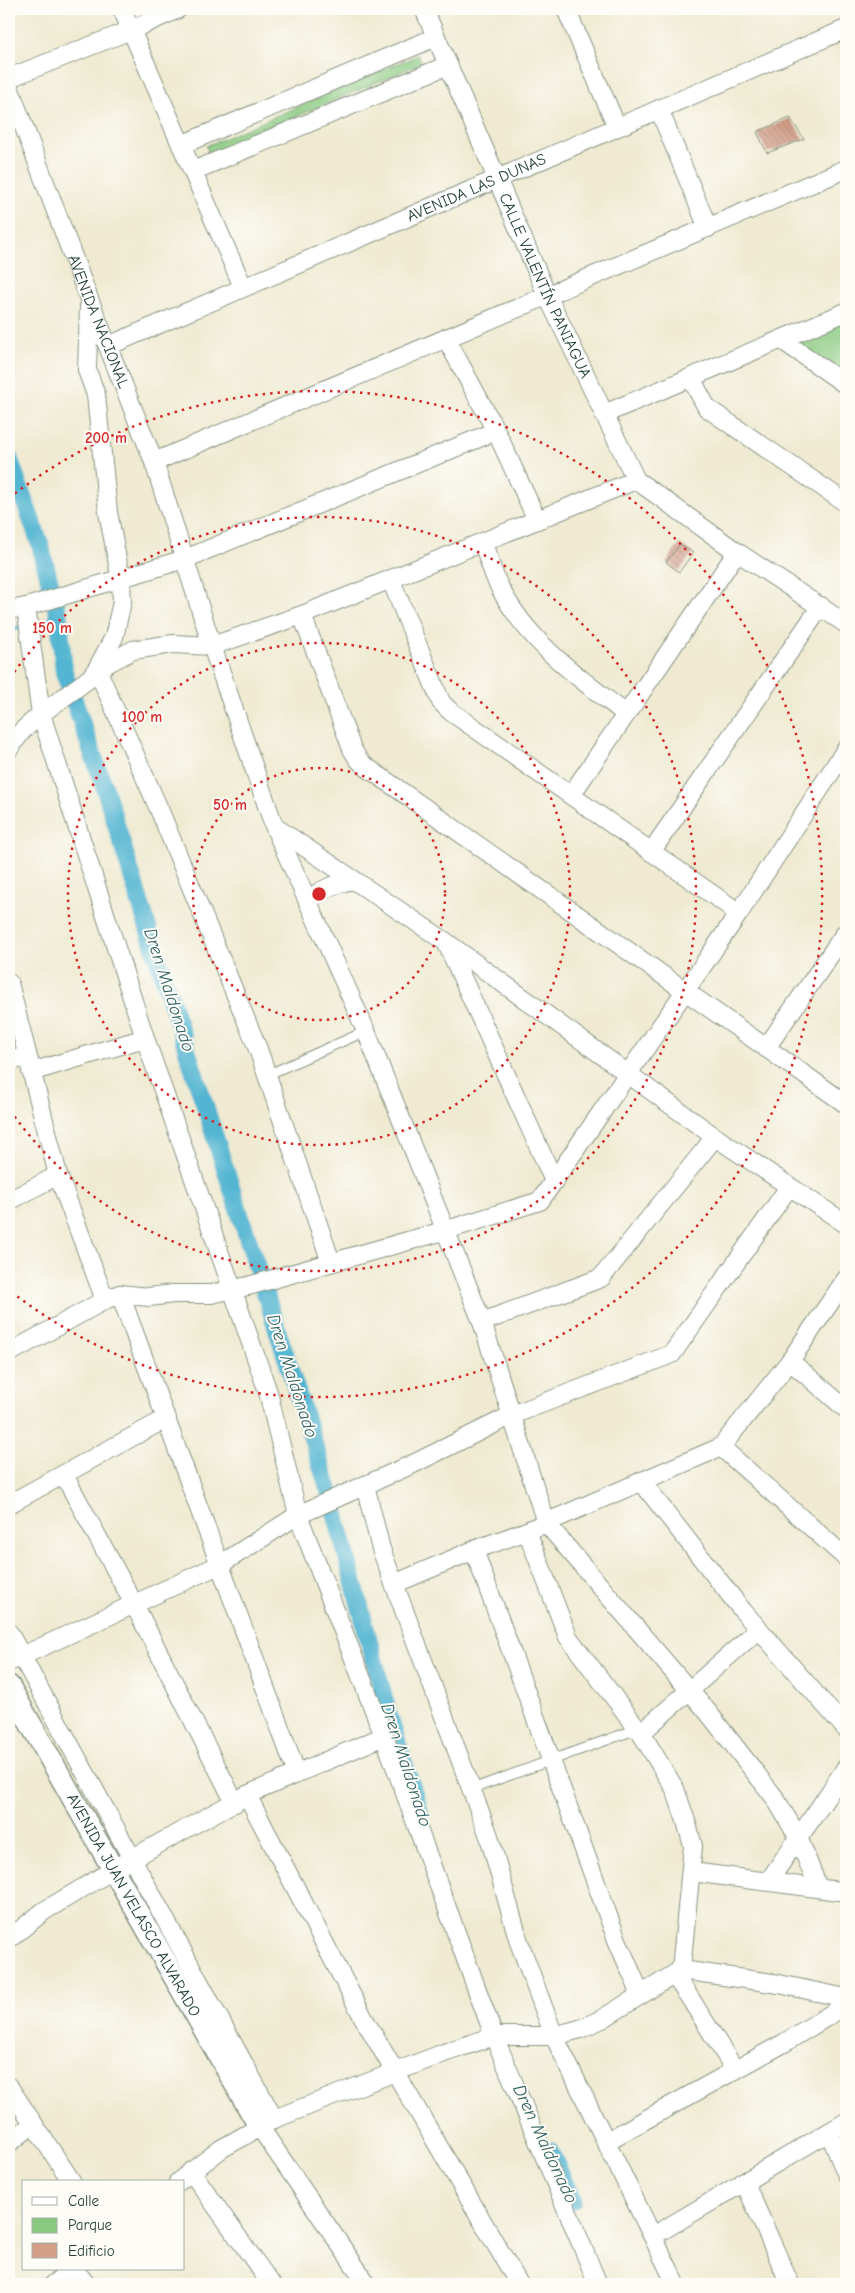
<svg xmlns="http://www.w3.org/2000/svg" width="855" height="2293" font-family="'Comic Neue',sans-serif">
	<defs>
		<pattern id="building-back-hatch" width="6" height="6" patternUnits="userSpaceOnUse" patternTransform="scale(1.25)"><rect width="6" height="6" fill="#d39f89"/><path d="M-1 5l2 2M0 0l6 6M5-1l2 2" fill="none" stroke="#ab8371"/></pattern>
	</defs>
	<rect width="100%" height="100%" fill="#fdfcf7"/>
	<filter id="ink" filterUnits="userSpaceOnUse"><feTurbulence type="fractalNoise" baseFrequency=".02" numOctaves="2"/><feDisplacementMap in="SourceGraphic" scale="10" xChannelSelector="R" yChannelSelector="G"/><feConvolveMatrix kernelMatrix="1 2 1 2 8 2 1 2 1" color-interpolation-filters="sRGB"/></filter>
	<filter id="wash" filterUnits="userSpaceOnUse"><feTurbulence type="fractalNoise" baseFrequency=".0096" numOctaves="4" result="noise"/><feDisplacementMap in="SourceGraphic" scale="20" xChannelSelector="R" yChannelSelector="G"/><feGaussianBlur stdDeviation="1.12" result="paint"/><feColorMatrix in="noise" values="0 0 0 0 0 0 0 0 0 0 0 0 0 0 0 0 0 1.4 0 .05"/><feComposite in="paint" operator="in"/></filter>
	<g filter="url(#wash)">
		<rect width="100%" height="100%" fill="#efead1"/>
		<path fill="#89c980" stroke="#54835a" d="M418,55L422,63L209,154L206,146Z
			M846,320V377L795,342Z"/>
		<g fill="none" stroke-linecap="round" stroke-linejoin="round">
			<path stroke="#53b5d2" stroke-width="5" d="M9,630L59,618"/>
			<path stroke="#53b5d2" stroke-width="18" d="M9,458L40,544L59,618L64,672L106,792L157,957L332,1500L389,1717L420,1812
				M550,2151L572,2200"/>
		</g>
		<g id="blocks">
			<path fill="url(#building-back-hatch)" d="M790,118L804,139L767,153L757,132Z
				M680,544L693,553L679,572L666,562Z"/>
		</g>
	</g>
	<g filter="url(#ink)">
		<use href="#blocks" fill-opacity="0" stroke="#879482" stroke-width="1"/>
		<g fill="none" stroke-linecap="round" stroke-linejoin="round">
			<g stroke="#879482" stroke-width="11">
				<path id="service" d="M267,1075L366,1031
					M472,1789L637,1729"/>
			</g>
			<g stroke="#879482" stroke-width="20">
				<g id="minor">
					<path d="M122,9L243,287"/>
					<path id="s1" d="M424,9L547,295L636,480L737,552L846,624"/>
					<path d="M566,9L617,127"/>
					<path d="M9,78L131,30L178,9"/>
					<path id="s2" d="M9,87L89,299L154,462L212,646L274,826L366,1031L482,1322L546,1523L707,1711L775,1798L798,1837L818,1887"/>
					<path d="M659,109L708,228"/>
					<path d="M181,145L436,37"/>
					<path d="M193,171L448,65"/>
					<path d="M446,338L496,431L537,520"/>
					<path d="M782,340L846,385"/>
					<path id="s3" d="M108,346L846,29"/>
					<path d="M691,378L707,408L846,503"/>
					<path d="M604,414L846,312"/>
					<path d="M154,462L846,169"/>
					<path d="M483,543C488,557 492,572 499,586C527,642 578,677 626,714"/>
					<path d="M391,580L441,702L450,711L739,913"/>
					<path d="M26,607L41,714L145,1038L268,1392L298,1515L384,1736L494,2036L598,2284"/>
					<path d="M9,610L26,607L185,559L496,431"/>
					<path d="M302,615L352,749L358,759L365,766L846,1104"/>
					<path d="M9,749L22,731L41,714L90,678L97,669L114,637L122,602L121,580L108,512L96,395L87,370L89,307"/>
					<path d="M571,795L737,552"/>
					<path d="M275,827L446,942L715,1137L846,1224"/>
					<path d="M651,852L821,606"/>
					<path d="M308,901C322,888 335,884 354,880"/>
					<path d="M447,944L554,1181"/>
					<path d="M9,983L58,1175L105,1300"/>
					<path d="M766,1048L846,932"/>
					<path d="M9,1063L26,1055"/>
					<path d="M31,1072L145,1038"/>
					<path d="M9,1201L58,1175"/>
					<path d="M331,1262L258,1049L159,809L97,669L133,650L173,644L212,646L302,615L636,480"/>
					<path d="M120,1294L297,1774"/>
					<path d="M482,1322L601,1278L715,1137"/>
					<path d="M9,1353L105,1300L120,1294L149,1297L173,1294H211L248,1286L447,1230L540,1201L739,913L846,749"/>
					<path d="M790,1361L846,1409"/>
					<path d="M721,1447L846,1558"/>
					<path d="M64,1475L134,1604L235,1803"/>
					<path d="M641,1481L742,1610L846,1729"/>
					<path d="M365,1485L381,1549L489,1836L519,1942L554,2036L676,2284"/>
					<path d="M9,1504L167,1418"/>
					<path d="M527,1531L568,1637L641,1733L675,1789L686,1821L693,1846L681,1970"/>
					<path d="M474,1550L617,1940L641,1995"/>
					<path d="M394,1584L474,1550L527,1531L721,1447L790,1361L846,1279"/>
					<path d="M9,1633L274,2119"/>
					<path d="M9,1662L221,1564L298,1515L413,1464L512,1415L672,1354L789,1187"/>
					<path d="M641,1733L759,1629"/>
					<path d="M247,1795L363,2017L519,2284"/>
					<path d="M692,1872L839,1891"/>
					<path d="M769,1881C794,1843 822,1806 846,1767"/>
					<path d="M9,1939L44,1911L133,1858L247,1795L384,1736"/>
					<path d="M674,1975L688,1995L735,2070"/>
					<path d="M9,2087L72,2182"/>
					<path d="M259,2126L367,2284"/>
					<path d="M829,2132L846,2173"/>
					<path d="M607,2141L784,2043L846,2005"/>
					<path d="M9,2143L32,2125"/>
					<path d="M191,2171L271,2284"/>
					<path d="M744,2181L790,2284"/>
					<path d="M178,2182L221,2149L274,2119L444,2053L494,2036H554L580,2029L602,2019L681,1970L779,1984L846,1998"/>
					<path d="M653,2236L846,2122"/>
					<path d="M74,2269L86,2284"/>
					<path d="M53,2284L74,2269"/>
				</g>
			</g>
			<g stroke="#879482" stroke-width="24">
				<g id="tertiary">
					<path id="s4" d="M9,1686L259,2126"/>
				</g>
			</g>
			<use href="#service" stroke="#fff" stroke-width="9"/>
			<use href="#minor" stroke="#fff" stroke-width="18"/>
			<use href="#tertiary" stroke="#fff" stroke-width="21"/>
		</g>
	</g>
	<g fill="none" stroke="#d62828" stroke-width="2.5" stroke-dasharray="2.5 5">
		<circle cx="319" cy="894" r="126"/>
		<circle cx="319" cy="894" r="251"/>
		<path d="M10 678A377 377 0 1 1 10 1110"/>
		<path d="M9 498A503 503 0 1 1 9 1290"/>
	</g>
	<g text-anchor="middle" dominant-baseline="central" stroke-width="4" stroke-linejoin="round" paint-order="stroke">
		<g font-size="16" fill="#1f3d34" stroke="#fdfcf7">
			<text stroke="none"><textPath href="#s3" startOffset="401">AVENIDA LAS DUNAS</textPath></text>
			<text stroke="none"><textPath href="#s1" startOffset="302">CALLE VALENTÍN PANIAGUA</textPath></text>
			<text stroke="none"><textPath href="#s2" startOffset="251">AVENIDA NACIONAL</textPath></text>
			<text stroke="none"><textPath href="#s4" startOffset="252">AVENIDA JUAN VELASCO ALVARADO</textPath></text>
		</g>
		<g font-size="18" font-style="italic" fill="#2f6163" stroke="#fdfcf7">
			<text transform="translate(169 990) rotate(72)">Dren Maldonado</text>
			<text transform="translate(292 1376) rotate(72)">Dren Maldonado</text>
			<text transform="translate(406 1765) rotate(72)">Dren Maldonado</text>
			<text transform="translate(545 2144) rotate(65)">Dren Maldonado</text>
		</g>
	</g>
	<circle cx="319" cy="894" r="8" fill="#d62828" stroke="#fdfcf7" stroke-width="2.5"/>
	<g font-size="15" text-anchor="middle" font-weight="bold" fill="#d62828" stroke="#fdfcf7" stroke-width="4" stroke-linejoin="round" paint-order="stroke">
		<text x="106" y="443">200 m</text>
		<text x="52" y="633">150 m</text>
		<text x="142" y="722">100 m</text>
		<text x="230" y="810">50 m</text>
	</g>
	<rect width="855" height="2293" fill="none" stroke="#fdfcf7" stroke-width="30"/>
	<rect x="22" y="2180" width="162" height="90" fill="#fdfcf7" stroke="#a4b0a9"/>
	<rect x="32" y="2197" width="25" height="8" fill="#ffffff" stroke="#a4b0a9"/>
	<text x="68" y="2206" font-size="15" fill="#1f3d34">Calle</text>
	<rect x="32" y="2218" width="25" height="15" fill="#89c980" stroke="#a4b0a9"/>
	<text x="68" y="2230" font-size="15" fill="#1f3d34">Parque</text>
	<rect x="32" y="2243" width="25" height="15" fill="#d39f89" stroke="#a4b0a9"/>
	<text x="68" y="2256" font-size="15" fill="#1f3d34">Edificio</text>
</svg>
